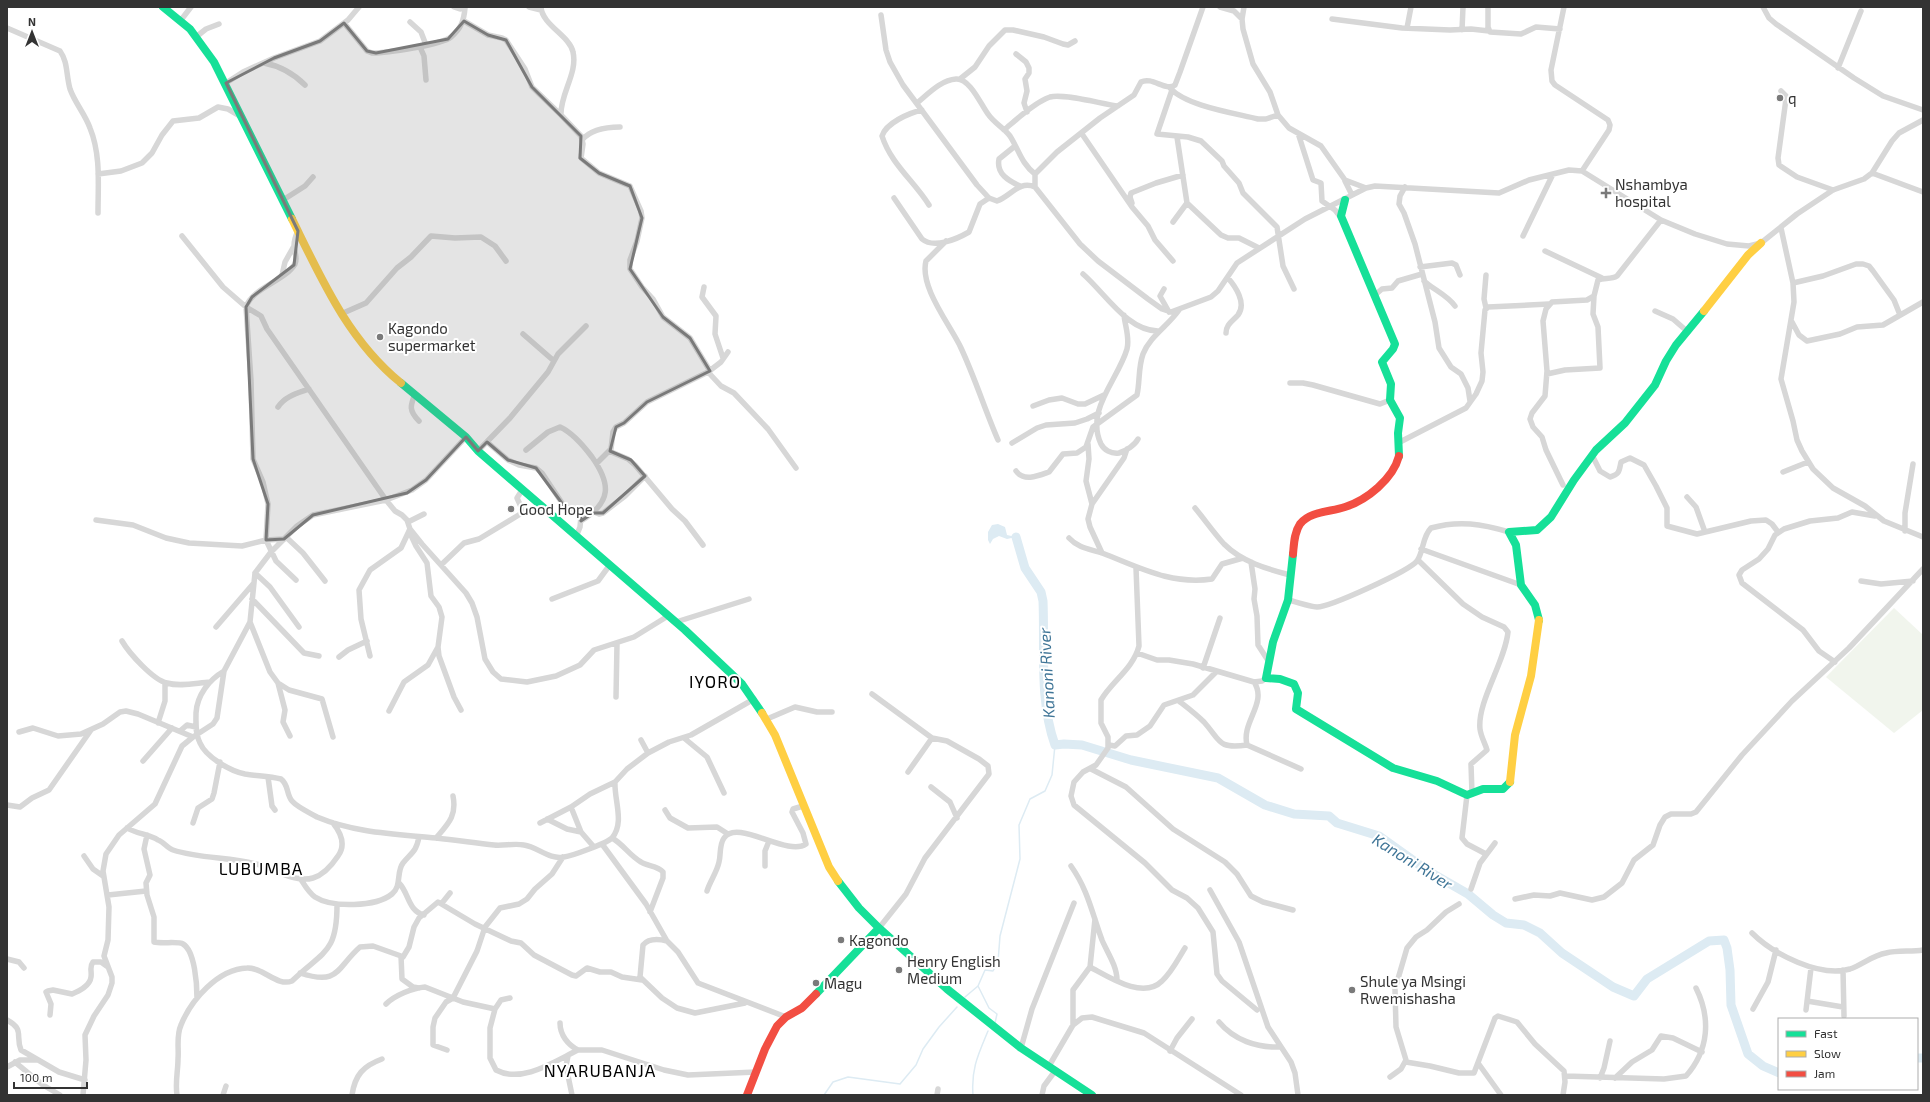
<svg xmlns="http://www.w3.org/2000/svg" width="1930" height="1102" font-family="'Exo 2',sans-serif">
	<rect width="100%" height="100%" fill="#fff"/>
	<path fill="#f1f5ed" d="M1894,608L1923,635V710L1894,733L1826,677Z"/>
	<path fill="#ddebf3" d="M998,524L1005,527L1007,535L1016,537L1007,539L999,536L993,539L990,544L988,540V532L992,525Z"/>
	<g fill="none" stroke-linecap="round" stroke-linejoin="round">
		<path stroke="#ddebf3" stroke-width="1.5" d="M978,986L989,1008L997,1014L995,1023
			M965,997L978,986L985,970L993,971L998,962L1000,936L1020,859L1019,825L1030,799L1045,791L1052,775L1055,745
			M824,1095L833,1082L848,1077L900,1084L916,1065L923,1049L939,1027L957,1007
			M973,1095C971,1069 978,1055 988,1031"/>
		<path stroke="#ddebf3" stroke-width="9" d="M1016,537L1025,568L1041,592L1043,601C1045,649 1039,700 1055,745L1064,744L1082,745L1131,760L1218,778L1265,805L1294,814L1329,816L1337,823L1379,836L1428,871L1468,894L1493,915L1506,923L1524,925L1540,933L1562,953L1613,987L1634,996L1647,979L1709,941L1724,940L1727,948L1730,970L1731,1005L1748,1054L1763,1066L1779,1073
			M1917,1058H1923"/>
		<path stroke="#d7d7d7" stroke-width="5.5" d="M454,7L460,9L465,7
			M529,7L541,10
			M541,7C542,25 570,36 573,52C578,73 560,94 561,115L581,136L583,144L581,158L599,173L630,186L641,211L642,218L637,241L630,260V269L642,287L653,299L663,317L690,338L710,371
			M1220,7L1234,11L1242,19
			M1244,7L1242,19L1243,29L1253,64L1270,92L1278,115L1289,128L1321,146L1345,180L1366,188
			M1488,7V27L1490,32L1521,34L1536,27L1560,29
			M1564,7L1551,70L1552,81L1555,85L1608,120L1610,125L1609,130L1582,171
			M1763,7L1769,18L1776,24L1854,78L1883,96L1923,110
			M881,15L886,50L890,62L903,85L977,185L989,198L997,201C1011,196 1019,180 1035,187L1080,244L1098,261L1148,299L1162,309L1171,312L1211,297L1218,291L1237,263L1305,219L1366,188L1375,186L1499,193L1529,180L1569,170L1582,171L1661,220L1695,234L1727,244L1749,246L1761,243L1797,214L1833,190L1864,179L1872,173L1892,141L1899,133L1923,120
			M1332,19L1402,28L1450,30L1471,29L1489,31
			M181,20L191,7
			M464,21L488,35L502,38L506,40L525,69L532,87L561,115
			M410,22L421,32L426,45
			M344,23L367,51L372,53C386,53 441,45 451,37C461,29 464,20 465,8
			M7,28L60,51C68,62 66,75 70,89C75,103 85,114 90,128C101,155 98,185 98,213
			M1407,28L1411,7
			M1462,30L1463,7
			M196,37L206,29L219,24
			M420,47L424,56L426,80
			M1016,54L1026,62L1029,68V73L1025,79L1027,91L1024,103L1027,112
			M264,63C280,66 293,73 305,85
			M1838,68L1861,11
			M960,79L975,67L989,46L1005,30H1013L1044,37L1063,44L1068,45L1075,41
			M226,83L243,72L274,58L320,41L348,20L359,7
			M1170,88C1186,106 1234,113 1258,119H1266L1278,115
			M1172,90L1157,134L1188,137L1201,141L1222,161L1224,166L1239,183L1243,193L1277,227L1283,266L1294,289
			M1781,91L1786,96V99L1778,158L1779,165L1797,177L1833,190
			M917,103C928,94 941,80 956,79C970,78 981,105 988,114C994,123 1004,128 1010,136C1019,150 1021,163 1035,174
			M922,110C909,113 886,123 882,136C891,164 914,181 929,205
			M1004,130C1016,120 1035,102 1050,97C1063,93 1102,104 1118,106
			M1298,133L1313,180L1321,183L1322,201L1335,210L1342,219
			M1082,134L1132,207L1148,226L1155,240L1173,261
			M582,140C591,129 607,127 620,127
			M1015,146L999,159C996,174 1009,181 1020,186
			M1872,173L1923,192
			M98,174L121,171L142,163L152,153L162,135L173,121L199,118L218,107L228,109L240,116
			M1345,181L1352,195
			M1035,187V174L1057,152L1100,118L1134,95L1141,82C1152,76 1166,92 1175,85L1180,72L1203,7
			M1405,187L1400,196L1399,204L1404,213L1415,244L1435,322L1439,348L1451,367L1461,374L1468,388L1470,401
			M894,198L922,239C934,249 957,239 969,232L980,204L989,198
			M283,200L305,186L313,177
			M1132,203L1130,197L1131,193L1156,183L1183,175
			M1187,203L1221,235L1228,238H1239L1259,248
			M1173,222L1187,203L1177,137
			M1781,228L1793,283L1794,302L1781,379L1793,421L1797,440L1802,451L1813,469L1833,488L1865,506L1884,521L1923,537
			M182,236L223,287L246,307L261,316L267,329L386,500L395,511L402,515L407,520L410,529L422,544L466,593L472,603L477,617L485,659L493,672L501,679L527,682L556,676L580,665L594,650L634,637L668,616
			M1523,236L1553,174
			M946,241L926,261C919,287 951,326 961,348C975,378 985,410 998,440
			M1545,251L1602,278
			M1420,267L1452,263L1456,265L1460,275
			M1083,274C1105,293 1128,332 1159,331
			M282,275L285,262L294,246
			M1486,275L1484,299L1486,308
			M1424,281C1434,290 1447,295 1455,306
			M1793,283L1823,276L1856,264H1863L1869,266L1873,271L1894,300L1900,315
			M704,287L702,297L716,316L715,334L723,358
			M1164,289L1160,296L1169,312
			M1375,295L1382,289L1392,288L1398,281L1422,274
			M1655,311L1673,319L1688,332
			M341,314L366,303L397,268L411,257L431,236L455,238L481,237L495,246L506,261
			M1124,315C1125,326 1130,338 1127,349C1118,380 1085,410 1101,444C1104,450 1111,454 1119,453C1126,451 1135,445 1138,439
			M1792,322L1799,335L1807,341L1840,334L1857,327L1883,325L1923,302
			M1226,333C1226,324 1233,321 1238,315C1247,303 1235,286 1228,278
			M523,334L554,361
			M708,372L721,386L734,393L768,429L796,468
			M1547,374L1565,370L1600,368L1598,327L1593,314L1594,296
			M1290,383H1303L1313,385L1380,404L1390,400
			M415,394C410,406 409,411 419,421
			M1033,406L1049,400L1062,398L1078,404H1085L1104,395
			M278,407C285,396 298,393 309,389
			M487,442L508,460L519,465L536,468L542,473L564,506L579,513L581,516L580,527L576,537
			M1400,442L1466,408L1476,394L1482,381L1483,372L1481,353L1485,310L1488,307L1549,304
			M1012,443L1037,428L1046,425L1075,423L1087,419L1099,413
			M1088,444L1089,459L1086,481L1092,504L1088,519L1090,527L1102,553
			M526,450L548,432L560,427C573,433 583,445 592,457C611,484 612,502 581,521
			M478,451L510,418L548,372L558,354L586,326
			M609,451L628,459L635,465L672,509L685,521L703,545
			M1592,455L1600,471L1610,477C1620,474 1619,471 1621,462L1630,458L1644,465L1656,486L1667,508V526L1697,534L1751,521L1766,520L1772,524L1778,532
			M597,463L611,449L613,432L616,427L624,423L647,402L708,372L721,362L728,352
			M1016,471C1024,482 1038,476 1049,472L1063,454L1077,453L1086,447L1093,427L1137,395C1140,382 1138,368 1143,354C1150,336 1168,326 1179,310
			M1783,472L1808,462
			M1563,485L1546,450L1542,437L1533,427L1530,419L1532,413L1545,396L1547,371L1543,321L1546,309L1552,302L1587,300L1594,296L1598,280C1604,277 1611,280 1617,276L1661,220
			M1687,497L1696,507L1705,532
			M1092,504L1124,458L1127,449
			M1195,508C1205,520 1214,533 1224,544C1242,562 1267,569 1290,575
			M594,512L599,514L603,513L625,496L645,476
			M96,520L133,525L166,538L189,543L242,546L266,540L284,539
			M408,522L424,514
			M409,531L416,546L427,563L431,596L439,607L442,617L438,647L439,656L454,697L461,710
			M1905,531V513L1913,464
			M286,537L303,553L325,581
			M1069,538C1078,548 1090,549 1102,553C1139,567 1170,585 1212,579L1222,564L1243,558
			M1421,549L1521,585
			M1418,560L1463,604L1482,617L1504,627L1508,632C1505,662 1477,702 1480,729C1481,737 1485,743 1487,750L1471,764L1472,794
			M1251,562L1255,589L1254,599L1257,616L1258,645L1269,662
			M441,565L464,543L479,539L522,513V509L517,498L522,490
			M1136,568L1139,646C1133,669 1112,681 1101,700V723L1108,737V748L1096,765L1083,772L1074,782L1071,796L1074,805L1145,863L1172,890L1187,898L1198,908L1213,932L1217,974L1222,981L1257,1010
			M255,573L270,587L299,627
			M296,580L276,561L266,540L268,504L263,482L253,459L251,381L246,307C252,288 285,281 295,264C298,257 294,252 294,246C294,241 296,235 298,231
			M1861,581L1881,584L1913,581
			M252,599L304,653L319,656
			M552,599L598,581L609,566
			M1288,600C1297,602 1308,606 1317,607C1330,607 1409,571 1417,561C1424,551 1422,537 1431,528C1459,520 1482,524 1509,532
			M250,622L270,672L278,683L289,690L322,699L333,737
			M676,622L749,599
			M216,627L253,584
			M122,641C129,653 153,680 167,683C180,687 196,683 210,682
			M1137,653L1157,660H1169L1193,664L1254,682L1262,681L1266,678
			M370,656L361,619L359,590L370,570L401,548L410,529
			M339,657L348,650L367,641
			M1835,662L1819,651L1803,630L1742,583L1739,575L1742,570L1759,559L1768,549L1775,535L1784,529L1810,521L1838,518L1852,512L1875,516
			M1203,668L1220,618
			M224,671C209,680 197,695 196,713C196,723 195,734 200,743C206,757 230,771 245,774C257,776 269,776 281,779C289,785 286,794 292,801C297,807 310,813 317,817C355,833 396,834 436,838C456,840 475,843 494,845C504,846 514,843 524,845C538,847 549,860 564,857C572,856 607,843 612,838C625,823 614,800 615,782
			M1254,682C1268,703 1241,722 1247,745L1301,769
			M278,683L285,710L283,722L290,736
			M872,694L932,738L947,741L979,759L988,766L989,774L925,858L906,894L879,928
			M616,697L617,644
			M1179,701C1188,708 1196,714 1204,722C1221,741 1217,749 1247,745
			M389,711L404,682L428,665L438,647
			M767,719L795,707L817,712H832
			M158,723L165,701V683
			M180,731L187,725L196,727
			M19,732L33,728L58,736L81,734L103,724L120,712L126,711L138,714L193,737
			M684,738L707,757L724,793
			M641,740L648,753
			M1109,745L1115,746L1126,736L1137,735L1150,726L1164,705L1193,695L1216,672
			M143,761L172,728
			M1091,769L1126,787L1173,829L1225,862L1237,874L1251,896L1263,902L1293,910
			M908,772L932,738
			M268,777L272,806L275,810
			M931,787L950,802L957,818
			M1467,795L1462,838L1467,844L1486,854
			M7,805L20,807L32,798L49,790L91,730
			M571,807L581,832L594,847
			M665,810L670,818L688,828L717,827L728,834
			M547,819L567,829L581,832
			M193,823L198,808L212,799L214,793L220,762
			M540,823L571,807L590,794L615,782L627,769L648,753L669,742L691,735L754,699
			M127,828C137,834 149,834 158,840C164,842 167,848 173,850C201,859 232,857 260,865C276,870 296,883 313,878C323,875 332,865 338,856C346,845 341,833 333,823
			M147,835L144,849L150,875L146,883L147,895L154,917V942C161,944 179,941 183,944C195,951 197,985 197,998
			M436,838C448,824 457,816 453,796
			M612,838C623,844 629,855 641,862C647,866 658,866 663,872V878L650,912
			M602,844L646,904L667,941L678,952L698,983L786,1017
			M84,856L93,869L103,876
			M765,866V851L769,841
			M1071,866C1088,890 1092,913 1102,940C1107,952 1117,966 1117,980
			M300,878C304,884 308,892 315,897C332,908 376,907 392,894C402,886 396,872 403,863C412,852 416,852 419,837
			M399,883C409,893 408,911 424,915
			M1471,889L1480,863L1495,843
			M1210,890L1239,942L1268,1027L1291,1062L1295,1073L1298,1095
			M707,891C710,881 717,872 719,862C721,855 719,845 724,838C737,818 787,857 806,844L803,833L792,812L793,809L803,806
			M108,895L146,891
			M1515,899L1534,895L1550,896L1560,893L1592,900L1604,897L1622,883L1634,860L1653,845L1660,825L1665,817L1671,814H1691L1696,812L1742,755L1792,701L1849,648L1923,569
			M442,903L450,893
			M1752,933C1773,954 1820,978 1850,969C1862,965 1873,955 1886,953C1898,950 1911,952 1923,950
			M667,941C659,939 649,938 643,945L640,977L662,998L677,1008L695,1013L745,1003
			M403,957L409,947L414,927L419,918L438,902L475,924L511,941L521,943L534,955L572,975L576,976L587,968L600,972H611L622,977L642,980
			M7,959L19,962L24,968
			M1090,967C1109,977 1143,1000 1162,981C1172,972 1178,959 1185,948
			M1843,970L1844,1016
			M300,973C340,986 336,968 360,947L373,946L401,956L402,979L413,987L419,988
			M510,998L501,1000L495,1009L490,1028V1058L496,1070C522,1084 555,1061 578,1050
			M1807,1001L1843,1007
			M386,1004C395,995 413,988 425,987L463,1002L495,1009
			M1753,1009L1768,982L1776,950
			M1806,1010L1811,968
			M50,1015L51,1004L46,992L48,991L53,990L72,994C79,991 90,986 91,977C92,971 89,967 93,962H101L108,967
			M7,1020C25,1030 15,1035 21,1050L59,1072L85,1080
			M1219,1022C1234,1040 1257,1048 1280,1047
			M560,1023C560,1035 568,1045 578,1050H602L664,1070L688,1075L756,1072
			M1073,1025L1082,1018L1092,1017L1144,1033L1241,1095
			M1021,1048L1032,1009L1074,903
			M447,1050L433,1045V1027L435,1018L446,1002L453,998L477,951L485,927L500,908L519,904L527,899L535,889L552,874L563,857
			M1170,1051L1177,1038L1192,1019
			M568,1056L566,1066L572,1095
			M15,1062L43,1085L60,1095
			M1406,1062L1430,1066L1459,1073H1474L1495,1018L1498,1016L1517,1022L1535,1044L1564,1071L1565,1082L1563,1095
			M1478,1063L1501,1095
			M1049,1066L1073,1025V990L1090,967L1095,919
			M7,1067L20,1060H38
			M1565,1076L1664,1079L1686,1076C1709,1050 1711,1018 1696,988
			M1390,1077L1401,1069L1406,1060L1396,1027L1395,989L1407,948L1416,937L1427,930L1446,912L1459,904
			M1600,1078L1604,1068L1610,1041
			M1615,1078L1632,1062L1652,1050L1661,1036L1673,1038L1702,1052
			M83,1095L86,1060L85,1035L94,1016L108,995L112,983V977L104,956L108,940L109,907L103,871L106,854L119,835L155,804L182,746L193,737L213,724L217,718L224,671L250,622L255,573L271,552L297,526L313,515L386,500L412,490L426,480L466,437
			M177,1095C175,1082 178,1071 178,1059C179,1048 176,1036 181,1025C191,1000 218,969 247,968C263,967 277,987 292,981C323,951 337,954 337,905
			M223,1095L226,1086
			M352,1095C355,1075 363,1066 382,1059
			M937,1095L938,1089
			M1042,1095L1044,1086L1055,1071"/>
		<path stroke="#16e098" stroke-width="8" d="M163,7L190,29L214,62L292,219
			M1345,200L1341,216L1395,344L1393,349L1382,362L1391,384L1390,400L1400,418L1398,433L1399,456
			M401,383L466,437L478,451L685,630L742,684L762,713
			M1293,554L1288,600L1273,642L1266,678L1280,679L1294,684L1298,693L1296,709L1393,768L1437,781L1467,795L1483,789H1503L1510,782
			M1539,620L1535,605L1521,585L1516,545L1509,532L1537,530L1551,517L1574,480L1596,450L1625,423L1655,385L1666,361L1676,345L1704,311
			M838,881L859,908L879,928L947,989L1021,1048L1092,1095
			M816,994L879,928"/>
		<path stroke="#ffcf43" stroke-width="8" d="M292,219C321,278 348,340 401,383
			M1704,311L1748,255L1761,243
			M762,713L775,735L829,867L838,881
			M1510,782L1515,735L1531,676L1539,620"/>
		<path stroke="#f24e42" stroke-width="8" d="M1293,554C1294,544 1294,533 1300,524C1310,511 1331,512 1345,507C1367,500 1393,479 1399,456
			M747,1095L765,1049L777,1026L786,1017L802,1008L816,994"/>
	</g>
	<path fill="#7a7a7a" fill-opacity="0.2" stroke="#7a7a7a" stroke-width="3" stroke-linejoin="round" d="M464,21L488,35L506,40L532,87L581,136L580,158L599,173L630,186L642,218L630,269L663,317L690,338L710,371L647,402L624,423L616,427L610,451L631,460L645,476L603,513H593L581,521L580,513L564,506L536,468L508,460L487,442L478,451L466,437L426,480L407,493L313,515L284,539L266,540L268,504L253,459L246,307L252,297L294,265L298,231L226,83L274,58L320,41L344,23L367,51L376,53L448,39Z"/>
	<g fill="#7a7a7a" stroke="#fff" stroke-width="1.5">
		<circle cx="1780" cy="98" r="4"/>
		<path d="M1604 187h4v4h4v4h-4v4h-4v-4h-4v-4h4z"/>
		<circle cx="380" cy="337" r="4"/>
		<circle cx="511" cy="509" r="4"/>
		<circle cx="841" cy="940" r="4"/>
		<circle cx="899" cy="970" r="4"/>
		<circle cx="816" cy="983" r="4"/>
		<circle cx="1352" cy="990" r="4"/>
	</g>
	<g text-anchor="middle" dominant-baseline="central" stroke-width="4" stroke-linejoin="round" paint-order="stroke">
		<g font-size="15" fill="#333" stroke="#fff" text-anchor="start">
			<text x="1788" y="98">q</text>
			<text x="1615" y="184">Nshambya<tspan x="1615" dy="17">hospital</tspan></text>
			<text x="388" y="328">Kagondo<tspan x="388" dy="17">supermarket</tspan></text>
			<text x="519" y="509">Good Hope</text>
			<text x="849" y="940">Kagondo</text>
			<text x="907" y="961">Henry English<tspan x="907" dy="17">Medium</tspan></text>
			<text x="1360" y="981">Shule ya Msingi<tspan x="1360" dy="17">Rwemishasha</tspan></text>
			<text x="824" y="983">Magu</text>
		</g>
		<g font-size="16" font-style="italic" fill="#3f7597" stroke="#fff">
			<text transform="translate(1046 673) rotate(-93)">Kanoni River</text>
			<text transform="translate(1413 861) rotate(32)">Kanoni River</text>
		</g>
		<g font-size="17" letter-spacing="1" fill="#000" stroke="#fff">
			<text x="715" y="681">IYORO</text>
			<text x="261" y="868">LUBUMBA</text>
			<text x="600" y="1070">NYARUBANJA</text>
		</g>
	</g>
	<rect width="1930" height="1102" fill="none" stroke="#333333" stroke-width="16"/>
	<rect x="1778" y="1018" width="140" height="72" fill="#ffffff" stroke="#adadad"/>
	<rect x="1786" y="1031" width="20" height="6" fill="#16e098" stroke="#adadad"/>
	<text x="1814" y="1038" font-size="12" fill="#333333">Fast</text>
	<rect x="1786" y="1051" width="20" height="6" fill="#ffcf43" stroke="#adadad"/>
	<text x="1814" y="1058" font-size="12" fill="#333333">Slow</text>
	<rect x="1786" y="1071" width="20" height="6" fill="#f24e42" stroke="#adadad"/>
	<text x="1814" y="1078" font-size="12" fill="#333333">Jam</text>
	<g transform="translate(32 32)" stroke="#ffffff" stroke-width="3" paint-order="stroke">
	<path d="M0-3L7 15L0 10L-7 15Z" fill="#333333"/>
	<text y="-6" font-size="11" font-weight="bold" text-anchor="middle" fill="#333333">N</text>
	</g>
	<path d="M14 1082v6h73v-6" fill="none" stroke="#333333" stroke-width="2"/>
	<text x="20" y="1082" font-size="12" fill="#333333" stroke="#ffffff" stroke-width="3" paint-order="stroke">100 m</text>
</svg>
